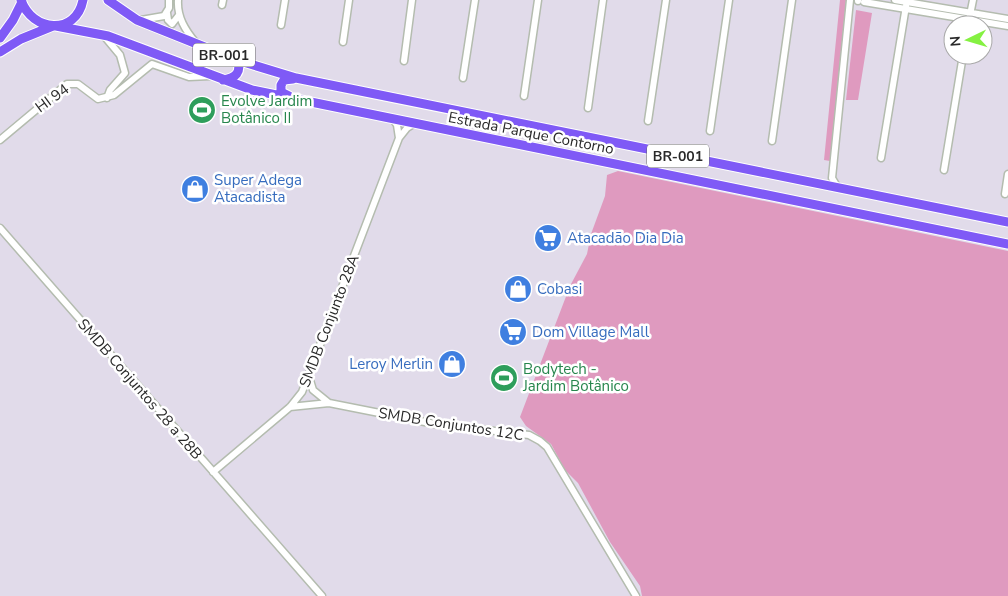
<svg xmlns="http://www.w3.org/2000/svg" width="1008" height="596" font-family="'Nunito Sans',sans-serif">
	<rect width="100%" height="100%" fill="#e1dbea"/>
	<path fill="#df9abf" d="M840,0H846L830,161L824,160Z
		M856,10L872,13L858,100H846Z
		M618,171L1008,251V596H642L640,586L610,542L578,483L565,470L551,444L526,426L520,417L570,286L587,254L591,234L605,196L607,175Z"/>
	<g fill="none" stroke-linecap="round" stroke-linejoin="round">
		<g stroke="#b4bcaf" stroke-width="9">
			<path id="minor" d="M178,0C177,17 185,30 196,43
				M895,0L1008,19
				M858,1V0
				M864,2L1008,26
				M222,5L223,0
				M167,13L168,20L172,24L179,15
				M141,20L164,16L169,8V0
				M281,25L285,0
				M968,25L973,0
				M105,37L120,55L125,73L110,90L107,98
				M343,42L349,0
				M404,61L412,0
				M463,78L475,0
				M524,96L538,0
				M588,108L603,0
				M392,118L397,125L399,138
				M648,121L666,0
				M710,131L729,0
				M0,140L67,84H78L98,99L114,95L152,64L189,77L210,76
				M772,141L792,0
				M881,158L907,0
				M944,170L963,55
				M838,188L832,178L850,0
				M1005,194L1008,174
				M0,228L322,596
				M309,377L313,390L329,403
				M290,407L329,403L435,424L529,435L540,441L547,447L636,596
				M213,472L290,407L302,392L399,138L407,128L415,123"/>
		</g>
		<g stroke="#fff" stroke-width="11">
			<path id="highway" d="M21,0C32,32 76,36 83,0
				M108,0L137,20L237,60L296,78L1008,222
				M56,26L108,36L252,90L1008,244
				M0,38L13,20L22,2
				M0,52L21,39L53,26
				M223,80C236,78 242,72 237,60
				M289,96L281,92V85L284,80L293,79"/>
		</g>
		<use href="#minor" stroke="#fff" stroke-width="6"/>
		<use href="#highway" stroke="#7f5af6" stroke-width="9"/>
	</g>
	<defs>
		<g id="stadium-disc" transform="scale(1.4375)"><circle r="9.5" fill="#2e9e5b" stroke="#fff"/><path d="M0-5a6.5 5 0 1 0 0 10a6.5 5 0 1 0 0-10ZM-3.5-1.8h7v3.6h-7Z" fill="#fff"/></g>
		<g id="shop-disc" transform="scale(1.4375)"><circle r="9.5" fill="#3f7fe0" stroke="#fff"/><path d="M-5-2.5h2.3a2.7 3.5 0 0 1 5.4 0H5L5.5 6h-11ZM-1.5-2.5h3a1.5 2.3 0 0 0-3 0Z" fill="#fff"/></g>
		<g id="supermarket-disc" transform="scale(1.4375)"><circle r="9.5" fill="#3f7fe0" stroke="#fff"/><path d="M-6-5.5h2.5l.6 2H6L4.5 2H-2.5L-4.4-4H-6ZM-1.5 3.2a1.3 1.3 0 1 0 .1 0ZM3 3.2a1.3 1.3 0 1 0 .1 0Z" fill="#fff"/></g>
	</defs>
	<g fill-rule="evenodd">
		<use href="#stadium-disc" x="202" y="110"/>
		<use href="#shop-disc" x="195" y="189"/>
		<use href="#supermarket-disc" x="548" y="238"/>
		<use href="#shop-disc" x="518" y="289"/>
		<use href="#supermarket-disc" x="513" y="332"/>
		<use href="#shop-disc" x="452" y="364"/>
		<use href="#stadium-disc" x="504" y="378"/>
	</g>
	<g text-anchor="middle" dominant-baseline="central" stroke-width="5" stroke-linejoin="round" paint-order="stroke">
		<g fill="#fff" stroke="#696969" stroke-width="1">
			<rect x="193" y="43.5" width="62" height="23" rx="4"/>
			<rect x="647" y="144.5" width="62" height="23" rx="4"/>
		</g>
		<g font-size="14" font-weight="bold" fill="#292929">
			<text x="224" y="55">BR-001</text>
			<text x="678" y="156">BR-001</text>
		</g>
		<g font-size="15" fill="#292929" stroke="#fff">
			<text transform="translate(52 98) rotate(-36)">HI 94</text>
			<text transform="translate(531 133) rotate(11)">Estrada Parque Contorno</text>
			<text transform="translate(329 321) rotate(-69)">SMDB Conjunto 28A</text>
			<text transform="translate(140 389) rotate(49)">SMDB Conjuntos 28 a 28B</text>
			<text transform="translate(451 424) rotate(9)">SMDB Conjuntos 12C</text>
		</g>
		<g font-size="15" fill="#27864d" stroke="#fff" text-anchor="start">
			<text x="221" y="101">Evolve Jardim<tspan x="221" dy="17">Botânico II</tspan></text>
			<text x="523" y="369">Bodytech -<tspan x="523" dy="17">Jardim Botânico</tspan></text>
		</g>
		<g font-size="15" fill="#366cbe" stroke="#fff" text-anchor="start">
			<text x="214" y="180">Super Adega<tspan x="214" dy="17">Atacadista</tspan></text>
			<text x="567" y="238">Atacadão Dia Dia</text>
			<text x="537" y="289">Cobasi</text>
			<text x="532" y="332">Dom Village Mall</text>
			<text x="433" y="364" text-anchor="end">Leroy Merlin</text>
		</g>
	</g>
	<g transform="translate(968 40) rotate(265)"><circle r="24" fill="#ffffff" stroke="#a9a9a9"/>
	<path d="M0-4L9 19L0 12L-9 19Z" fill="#85f142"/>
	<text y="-8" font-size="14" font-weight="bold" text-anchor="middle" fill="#292929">N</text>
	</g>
</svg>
